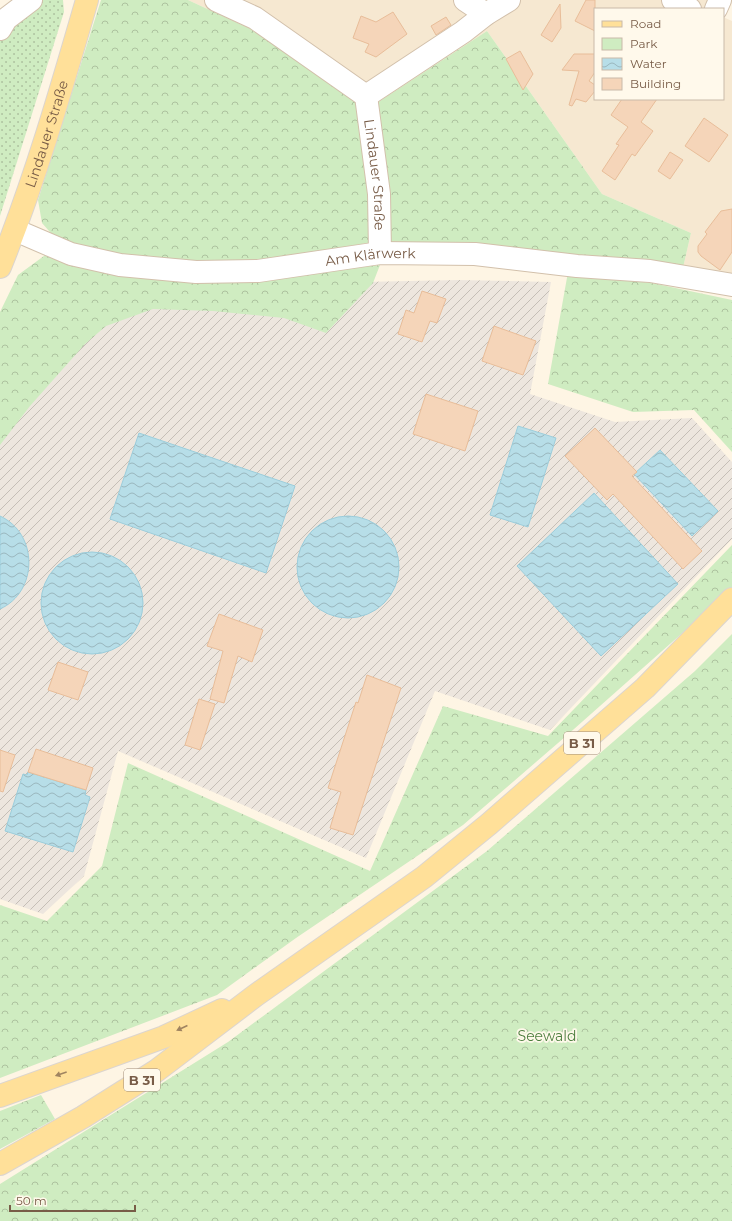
<svg xmlns="http://www.w3.org/2000/svg" width="732" height="1221" font-family="Montserrat,sans-serif">
	<defs>
		<pattern id="industrial-furrows" width="10" height="10" patternUnits="userSpaceOnUse"><rect width="10" height="10" fill="#ede6de"/><path d="M-1 1l2-2M0 10L10 0M9 11l2-2" fill="none" stroke="#c5beb6"/></pattern>
		<pattern id="green-dots" width="8" height="8" patternUnits="userSpaceOnUse"><rect width="8" height="8" fill="#cfecc1"/><path d="M2 2h.1M6 6h.1" fill="none" stroke="#adc29f" stroke-width="1.8" stroke-linecap="round"/></pattern>
		<pattern id="forest-crowns" width="20" height="18" patternUnits="userSpaceOnUse"><rect width="20" height="18" fill="#cfecc1"/><path d="M2 6a3 3 0 1 1 6 0M12 15a3 3 0 1 1 6 0" fill="none" stroke="#adc29f"/></pattern>
		<pattern id="water-waves" width="16" height="10" patternUnits="userSpaceOnUse"><rect width="16" height="10" fill="#b7dee8"/><path d="M0 5q4-4 8 0t8 0" fill="none" stroke="#9ab7be"/></pattern>
	</defs>
	<rect width="100%" height="100%" fill="#fef5e4"/>
	<path fill="#f6e8d1" d="M188,0H723L719,9H595V99H723V17L732,21V283L682,272L691,233L602,194L487,31L366,110L257,32Z"/>
	<path fill="url(#industrial-furrows)" d="M458,280L551,282L530,394L615,422L692,418L732,462V539L550,730L435,691L366,858L118,751L84,876L43,914L0,899V343L23,300L361,282Z"/>
	<path fill="url(#green-dots)" d="M34,0H63L64,12L0,216V34Z"/>
	<path fill="url(#forest-crowns)" d="M101,0H188L257,32L366,110L487,31L602,194L691,233L682,272L379,241L258,262L200,266L124,258L56,239L42,223L38,200Z
		M48,253L257,277L380,265L373,283L326,333L284,318L213,311L153,309L106,326L85,344L30,406L0,445V312L18,275Z
		M568,272L652,283L732,300V452L694,410L633,412L548,384Z
		M732,545V588L723,597L565,737L463,825L296,938L217,995L0,1078V905L47,921L102,866L128,763L370,871L443,706L548,736Z
		M732,634V1221H0V1184L228,1042L487,851L695,671Z
		M41,1095L55,1119L0,1149V1111Z"/>
	<path fill="url(#water-waves)" stroke="#9ccddb" d="M518,426L556,438L528,527L490,515Z
		M139,433L295,486L266,573L110,519Z
		M660,450L718,511L692,536L634,474Z
		M594,493L678,584L601,656L517,566Z
		M297 567a51 51 0 1 1 102 0a51 51 0 1 1-102 0Z
		M0,516C39,534 38,592 0,609Z
		M41 603a51 51 0 1 1 102 0a51 51 0 1 1-102 0Z
		M28,772L86,790L85,795L90,797L73,852L5,831L23,774L27,775Z"/>
	<path fill="#f5d5b9" stroke="#e8bd99" d="M586,0H595V31L575,21Z
		M560,4L561,28L552,42L541,35Z
		M393,12L407,34L376,57L365,52L369,44L353,38L361,16L376,22Z
		M446,17L451,25L436,35L431,26Z
		M520,51L533,74L523,90L506,59Z
		M574,54H595V72L589,81L595,85V91L586,102L576,99L572,106L569,105L579,71L562,70Z
		M622,99H657L641,122L653,131L635,156L632,154L615,180L602,171L619,145L616,144L628,127L611,115Z
		M704,118L728,135L709,162L685,146Z
		M670,152L683,160L670,179L658,171Z
		M732,209V252L720,270L701,256L698,252V246L707,234L705,232L721,211Z
		M422,291L446,299L437,323L430,321L422,342L398,334L406,310L414,313Z
		M494,326L536,341L523,375L482,361Z
		M426,394L478,411L465,451L413,434Z
		M595,428L637,472L632,476L702,551L683,569L613,494L607,500L565,456Z
		M219,614L263,630L252,662L238,656L224,703L210,699L223,651L207,646Z
		M58,662L88,672L78,700L48,690Z
		M367,675L401,688L353,835L330,828L341,792L328,788L356,702L358,703Z
		M199,699L215,704L200,750L185,745Z
		M36,749L93,768L86,790L28,772Z
		M0,750L15,755L3,792L0,791Z"/>
	<g fill="none" stroke-linecap="round" stroke-linejoin="round">
		<g stroke="#d2c0ab" stroke-width="24">
			<g id="minor">
				<path id="s1" d="M216,0L255,18L366,96L379,194L380,253"/>
				<path d="M465,0L486,14"/>
				<path d="M673,0L690,9"/>
				<path d="M716,9L720,0"/>
				<path d="M0,29L6,19L31,0"/>
				<path d="M366,96L463,32L486,14L509,0"/>
				<path id="s2" d="M15,230L71,254L120,265L196,272L258,271L380,253L475,254L577,266L650,271L732,285"/>
			</g>
		</g>
		<g stroke="#dcd5cf" stroke-width="24">
			<g id="major">
				<path id="s3" d="M0,267C35,180 61,90 87,0"/>
				<path d="M0,1096L164,1037L222,1010"/>
				<path d="M0,1164L83,1117L156,1071L256,995L424,877L489,824L645,688L732,599"/>
			</g>
		</g>
		<use href="#minor" stroke="#fff" stroke-width="22"/>
		<use href="#major" stroke="#ffe099" stroke-width="22"/>
	</g>
	<defs><path id="oneway-solid" d="M-6-.8H1V-3.2L6.5 0L1 3.2V.8H-6Z"/></defs>
	<g fill="#a08460">
		<use href="#oneway-solid" transform="translate(182 1028) rotate(155)"/>
		<use href="#oneway-solid" transform="translate(61 1074) rotate(161)"/>
	</g>
	<g text-anchor="middle" dominant-baseline="central" stroke-width="3.5" stroke-linejoin="round" paint-order="stroke">
		<g fill="#fff9eb" stroke="#a08b78" stroke-width="1">
			<rect x="564" y="732" width="36" height="22" rx="3"/>
			<rect x="124" y="1069" width="36" height="22" rx="3"/>
		</g>
		<g font-size="13" font-weight="bold" fill="#785c47">
			<text x="582" y="743">B 31</text>
			<text x="142" y="1080">B 31</text>
		</g>
		<g font-size="14" fill="#785c47" stroke="#fff9eb">
			<text stroke="none"><textPath href="#s3" startOffset="141">Lindauer Straße</textPath></text>
			<text stroke="none"><textPath href="#s1" startOffset="258">Lindauer Straße</textPath></text>
			<text stroke="none"><textPath href="#s2" startOffset="363">Am Klärwerk</textPath></text>
		</g>
		<g font-size="14" fill="#4d7f3f" stroke="#fff9eb">
			<text x="547" y="1036">Seewald</text>
		</g>
	</g>
	<rect x="594" y="8" width="130" height="92" fill="#fff9eb" stroke="#c9baa9"/>
	<rect x="602" y="21" width="20" height="6" fill="#ffe099" stroke="#c9baa9"/>
	<text x="630" y="28" font-size="12" fill="#785c47">Road</text>
	<rect x="602" y="38" width="20" height="12" fill="#cfecc1" stroke="#c9baa9"/>
	<text x="630" y="48" font-size="12" fill="#785c47">Park</text>
	<rect x="602" y="58" width="20" height="12" fill="url(#water-waves)" stroke="#c9baa9"/>
	<text x="630" y="68" font-size="12" fill="#785c47">Water</text>
	<rect x="602" y="78" width="20" height="12" fill="#f5d5b9" stroke="#c9baa9"/>
	<text x="630" y="88" font-size="12" fill="#785c47">Building</text>
	<path d="M10 1205v6h125v-6" fill="none" stroke="#785c47" stroke-width="2"/>
	<text x="16" y="1205" font-size="12" fill="#785c47" stroke="#fff9eb" stroke-width="3" paint-order="stroke">50 m</text>
</svg>
